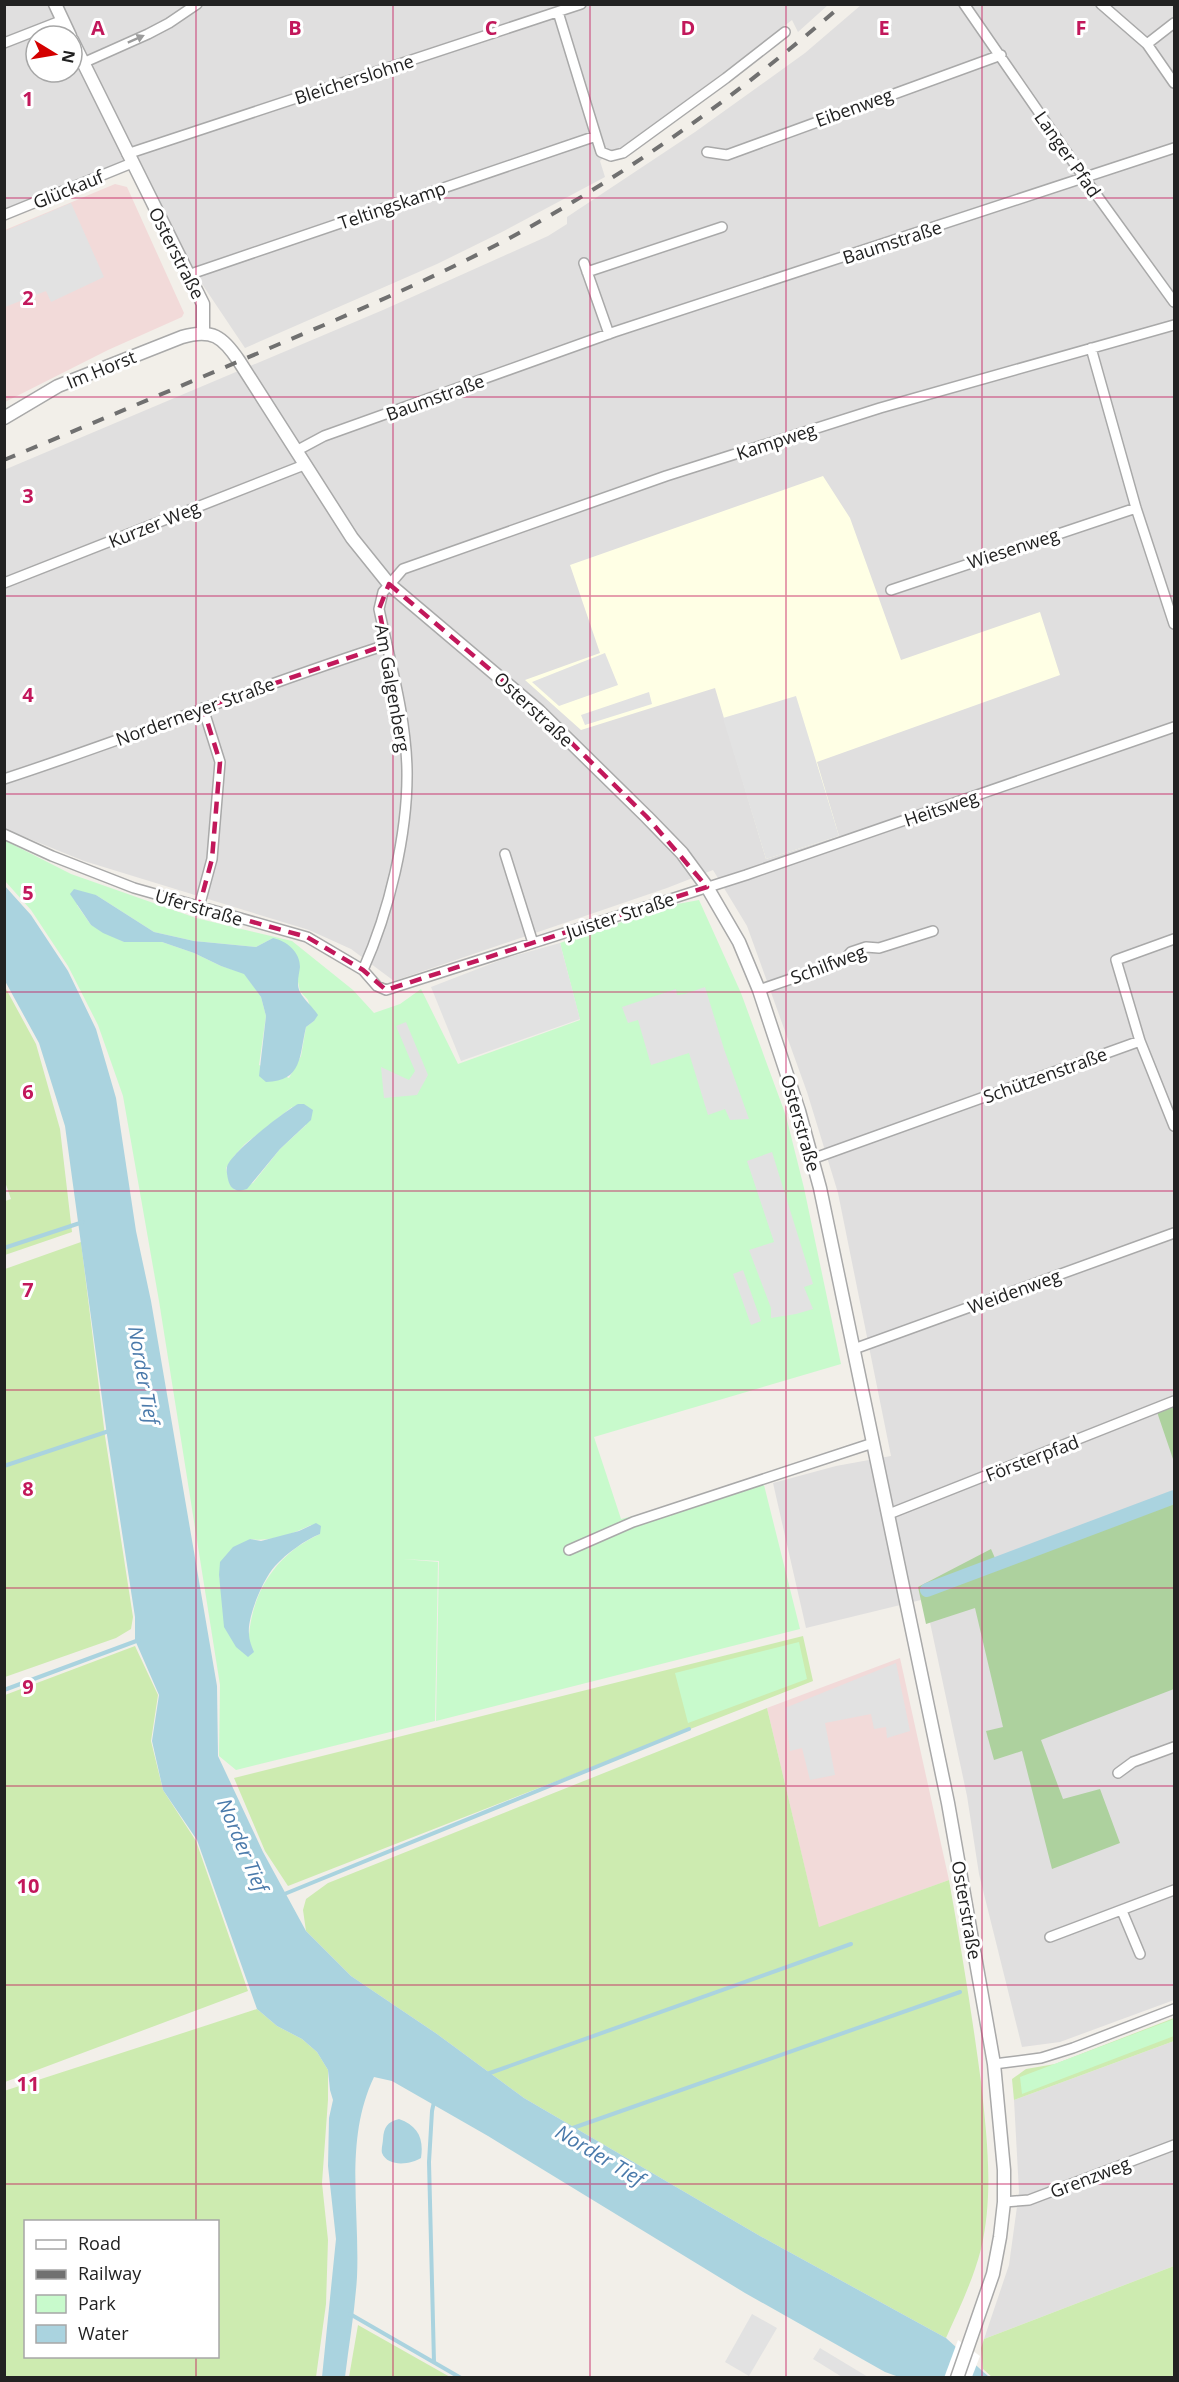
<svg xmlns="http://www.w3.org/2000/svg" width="1179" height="2382" font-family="'Open Sans',sans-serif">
	<rect width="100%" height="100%" fill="#f2efe9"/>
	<path fill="#e0dfdf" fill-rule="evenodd" d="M5,5H828L798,32L792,20L656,124L619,149L609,151L600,161L605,177L500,233L437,264L245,348L184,257L134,159L5,210ZM36,36H72V72H36Z
		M861,5H1174V2000L1060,2042L1022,2047L979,1874L967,1796L925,1599L806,1628L773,1483L836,1466L891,1456L838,1193L807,1092L747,926L713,870L667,888L394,981L351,949L309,930L84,861L5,829L4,470L383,310L548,236L567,224V217L695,132L805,53Z
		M1174,2041V2266L984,2339L1009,2265L1019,2192L1014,2100Z"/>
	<path fill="#f2dad9" d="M115,184L127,187L184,313L182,317L108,350L5,402V230Z
		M900,1658L949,1880L819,1928L767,1708Z"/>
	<path fill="#ffffe5" d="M823,476L850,518L901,660L1040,612L1060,675L817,762L839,836L766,859L715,688L581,730L525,680L600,653L570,565Z"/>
	<path fill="#cdebb0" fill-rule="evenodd" d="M5,987L36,1044L60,1129L72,1232L5,1255V1201L11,1199L4,1179Z
		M81,1242L105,1436L133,1617L131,1629L116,1638L5,1677V1269Z
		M803,1636L813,1681L288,1886L265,1851L234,1778Z
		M135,1646L158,1695L151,1741L163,1790L196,1841L248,1991L5,2082V1695Z
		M767,1708L819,1927L949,1880C961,1947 972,2014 981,2082C987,2138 994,2194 981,2249C973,2280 959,2309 946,2338L760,2236L524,2098L437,2034L351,1976L306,1931L303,1910L306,1899L328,1883Z
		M257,2009L277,2026L302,2039L317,2052L328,2070V2100L322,2183L328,2240L326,2304L316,2377H5L4,2091ZM26,2222H218V2356H26Z
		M1174,2018V2041L1014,2100L1012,2079L1026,2069L1055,2064Z
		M1174,2266V2377L993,2378L983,2369L981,2348L984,2339Z
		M358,2325L450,2377H349Z"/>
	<path fill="#add19e" d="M1174,1401V1462L1156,1409Z
		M1174,1495V1689L1041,1740L1063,1799L1100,1789L1120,1843L1052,1869L1022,1751L994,1760L986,1731L1003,1727L975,1608L926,1624L918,1587L991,1549L998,1565Z"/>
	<path fill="#c8facc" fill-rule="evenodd" d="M4,840L71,874L196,918L292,941L353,990L374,1013L400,1004L421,989L458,1064L580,1020L560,943L672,905L699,900L741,993L786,1116L804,1188L841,1364L594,1437L621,1519L764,1485L800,1629L436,1721L439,1561L403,1559L438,1562L435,1721L236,1770L219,1756L220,1685L159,1301L123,1096L98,1025L68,966L31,910L5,881ZM96,895L154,932L194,941L256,947L273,938L298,982L300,991L308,1000L314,1021L306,1027L301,1056L289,1078L259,1065L266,1016L261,997L244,973L221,966L194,953L162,942H124L91,925L77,905ZM292,1107L306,1125L280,1149L253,1183L235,1190L230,1185L226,1168L235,1155L245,1144ZM311,1525L320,1534C278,1553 253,1589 249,1635L221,1589L219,1575L250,1539C270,1542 293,1534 311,1525Z
		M799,1642L807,1679L688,1723L675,1673Z
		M1174,2019V2036L1022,2094L1020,2077Z"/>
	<path fill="#e2e2e2" d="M71,203L104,277L51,302L46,291L5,307V231Z
		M605,653L618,685L559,706L532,682Z
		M649,692L652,704L585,725L581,715Z
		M796,696L839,836L766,859L723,718Z
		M560,943L580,1019L461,1061L431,987L506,958Z
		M705,987L724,1049L749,1119L730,1120L725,1109L708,1115L689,1053L651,1065L638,1020L628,1023L622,1007L676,989L677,995L685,994Z
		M406,1022L428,1075L417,1095L384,1098L381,1067L409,1080L415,1071L396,1026Z
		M772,1152L813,1284L804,1287L813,1309L796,1314L771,1318V1308L749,1250L774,1242L747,1161Z
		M743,1270L761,1321L751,1325L733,1274Z
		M896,1663L910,1731L887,1738L886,1727L874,1729L871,1714L825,1723L835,1775L810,1780L802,1748L790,1751L785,1708Z
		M752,2314L777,2328L749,2376L725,2362Z
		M820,2348L868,2377H842L813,2359Z"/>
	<path fill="#aad3df" d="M4,885L31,915L68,971L96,1029L116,1098L136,1231L151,1301L217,1686L218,1756L263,1852L306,1931L351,1976L437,2034L524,2098L760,2236L946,2338L989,2377H899L885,2372L745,2293L488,2136L392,2081L374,2077C344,2140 360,2210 357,2277C355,2310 349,2344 345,2377H322L336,2239L328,2166L329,2118L333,2100L330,2090L328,2070L317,2052L302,2039L277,2026L257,2009L197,1840L163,1790L152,1741L159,1695L135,1640V1617L107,1435L65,1126L39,1043L5,981Z
		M74,889L96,895L154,932L194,941L256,947L273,938C287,941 300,952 300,967C299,975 296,984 300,992C304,1000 313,1007 318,1015L314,1021L306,1027C299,1056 303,1081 266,1082L259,1076L266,1016L261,997L244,974L221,966L194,953L162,942H124L103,933L91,925L70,894Z
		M298,1104H304L313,1110L311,1120L280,1149L247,1189C241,1191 234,1192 230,1185C228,1181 226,1171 227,1167C230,1153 285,1111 298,1104Z
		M316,1523L321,1526L320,1534C305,1540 287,1553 275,1566C263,1579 247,1617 249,1634C249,1640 252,1647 254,1652L248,1657L236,1647L224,1627L219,1575L220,1562L233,1547L250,1539L261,1541L299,1531Z
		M399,2119C418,2126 424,2138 421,2158C412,2164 388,2168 382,2153C381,2149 383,2143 383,2139C384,2127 387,2122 399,2119Z"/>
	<path fill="#fff" d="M958,2340L980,2356L972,2377L944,2378Z"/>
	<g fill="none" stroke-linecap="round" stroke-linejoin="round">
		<path stroke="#aad3df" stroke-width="4" d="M4,1248L83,1222
			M4,1466L109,1431
			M4,1690L139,1640
			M282,1895L689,1729
			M487,2074L851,1944
			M434,2102L432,2111L429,2162L434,2362
			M570,2129L960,1992
			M350,2314L461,2378"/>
		<path stroke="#aad3df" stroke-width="14" d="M927,1590L1174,1497"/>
		<g stroke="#a9a9a9" stroke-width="12">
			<path id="minor" d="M964,4L1085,179L1174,302
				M1101,4L1147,44L1174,83
				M558,12L596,136
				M4,43L63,20
				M1147,44L1174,23
				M83,63L148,34L169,23L197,4
				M707,152L727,155L1001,55
				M127,154L581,4
				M4,215L132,163
				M584,263L609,334
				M587,272L722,227
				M188,275L596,136L601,152L611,156L623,153L726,78L785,32
				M1091,348L1136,508L1174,624
				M296,451L324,436L614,332L1174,148
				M4,583L304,465
				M891,590L1136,508
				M4,779C133,737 258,686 386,645
				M4,834L52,856L134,888L307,937L363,970L377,986L386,990L746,875L1174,727
				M505,854L533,943
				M199,907L212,859L220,762L203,708
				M363,970C389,912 408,834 407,770C406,716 390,662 379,609L383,592L403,569L666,476L880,408L1174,325
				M759,990L843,961L851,952L866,947L879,948L933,931
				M1140,1041L1174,1126
				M812,1159L1140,1041L1116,960L1174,939
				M854,1349L1174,1233
				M889,1514L1174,1401
				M569,1550L633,1522L873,1443
				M1118,1773L1133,1762L1174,1747
				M1122,1911L1140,1954
				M1050,1937L1174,1890
				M994,2064L1041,2058L1073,2048L1174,2009
				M1004,2202L1029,2200L1174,2145"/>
		</g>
		<g stroke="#a9a9a9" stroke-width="15">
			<path id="tertiary" d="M55,4L70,36
				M72,40L203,304V333
				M4,418L58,386L182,337C212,328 223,337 239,361L352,538L389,584L539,711L647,817L682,853L707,887L739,942L759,990L799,1111L820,1188L948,1803L994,2064L1004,2170V2202L1000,2237L993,2274L957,2378"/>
		</g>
		<use href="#minor" stroke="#fff" stroke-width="9"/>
		<use href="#tertiary" stroke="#fff" stroke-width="12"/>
		<path stroke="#707070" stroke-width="4" stroke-dasharray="12 12" stroke-linecap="butt" d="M4,460C98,421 191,382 284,342C360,310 435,277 508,239C628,174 740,94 843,4"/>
	</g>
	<defs><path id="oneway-solid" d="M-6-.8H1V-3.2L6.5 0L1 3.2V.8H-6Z" transform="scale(1.5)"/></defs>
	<use fill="#9c9c9c" href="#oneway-solid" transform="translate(136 39) rotate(-24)"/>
	<path fill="none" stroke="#c2185b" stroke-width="4.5" stroke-dasharray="12 8" stroke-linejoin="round" d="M389,584L539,711L647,817L707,887L386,990L363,970L307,937L199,907L212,859L220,762L203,708L386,645L379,609Z"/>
	<path fill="none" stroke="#c2185b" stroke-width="1.5" stroke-opacity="0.55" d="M196,4V2222M393,4V2378M590,4V2378M786,4V2378M982,4V2378M4,198H1174M4,397H1174M4,596H1174M4,794H1174M4,992H1174M4,1191H1174M4,1390H1174M4,1588H1174M4,1786H1174M4,1985H1174M4,2184H1174M196,2356V2378"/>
	<g text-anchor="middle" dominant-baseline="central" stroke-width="6" stroke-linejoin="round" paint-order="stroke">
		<g font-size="18" fill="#222" stroke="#fff">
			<text transform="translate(354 79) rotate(-18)">Bleicherslohne</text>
			<text transform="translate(854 107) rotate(-20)">Eibenweg</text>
			<text transform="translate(1068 154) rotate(55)">Langer Pfad</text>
			<text transform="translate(68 189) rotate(-22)">Glückauf</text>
			<text transform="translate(392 205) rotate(-19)">Teltingskamp</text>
			<text transform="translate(892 242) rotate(-18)">Baumstraße</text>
			<text transform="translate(177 253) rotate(63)">Osterstraße</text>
			<text transform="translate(101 369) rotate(-22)">Im Horst</text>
			<text transform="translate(435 397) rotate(-20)">Baumstraße</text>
			<text transform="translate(776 441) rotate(-18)">Kampweg</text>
			<text transform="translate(154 524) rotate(-22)">Kurzer Weg</text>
			<text transform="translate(1013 548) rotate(-18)">Wiesenweg</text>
			<text transform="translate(393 688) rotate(80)">Am Galgenberg</text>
			<text transform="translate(534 709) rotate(43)">Osterstraße</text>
			<text transform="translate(195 711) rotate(-20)">Norderneyer Straße</text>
			<text transform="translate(941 808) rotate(-19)">Heitsweg</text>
			<text transform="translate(199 907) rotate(16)">Uferstraße</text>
			<text transform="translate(620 915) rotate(-18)">Juister Straße</text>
			<text transform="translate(828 964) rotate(-21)">Schilfweg</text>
			<text transform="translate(1045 1075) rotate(-20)">Schützenstraße</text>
			<text transform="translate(801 1123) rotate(74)">Osterstraße</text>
			<text transform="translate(1014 1291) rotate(-20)">Weidenweg</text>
			<text transform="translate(1032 1458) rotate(-21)">Försterpfad</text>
			<text transform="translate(967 1910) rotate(80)">Osterstraße</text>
			<text transform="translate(1090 2177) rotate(-21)">Grenzweg</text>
		</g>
		<g font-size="20" font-style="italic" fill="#4a7aab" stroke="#fff">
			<text transform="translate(144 1375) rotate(80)">Norder Tief</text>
			<text transform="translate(243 1845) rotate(67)">Norder Tief</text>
			<text transform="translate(600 2155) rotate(31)">Norder Tief</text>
		</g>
	</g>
	<g font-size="20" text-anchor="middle" font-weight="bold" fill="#c2185b" stroke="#fff" stroke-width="6" stroke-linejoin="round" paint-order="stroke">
		<text x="98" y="35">A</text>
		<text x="295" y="35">B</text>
		<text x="491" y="35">C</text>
		<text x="688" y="35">D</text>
		<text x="884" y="35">E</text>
		<text x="1081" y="35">F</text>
		<text x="28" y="106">1</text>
		<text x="28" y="305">2</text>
		<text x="28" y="503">3</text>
		<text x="28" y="702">4</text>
		<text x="28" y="900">5</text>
		<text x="28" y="1099">6</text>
		<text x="28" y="1297">7</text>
		<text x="28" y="1496">8</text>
		<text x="28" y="1694">9</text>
		<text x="28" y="1893">10</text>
		<text x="28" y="2091">11</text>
	</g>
	<rect width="1179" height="2382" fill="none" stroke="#222222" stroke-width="12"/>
	<rect x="24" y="2220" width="195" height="138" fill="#ffffff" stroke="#a7a7a7" stroke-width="1.5"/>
	<rect x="36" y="2240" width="30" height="9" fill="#ffffff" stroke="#a7a7a7" stroke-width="1.5"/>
	<text x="78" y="2250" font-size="18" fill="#222222">Road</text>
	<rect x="36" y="2270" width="30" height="9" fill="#707070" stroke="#a7a7a7" stroke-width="1.5"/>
	<text x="78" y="2280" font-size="18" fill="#222222">Railway</text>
	<rect x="36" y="2295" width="30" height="18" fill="#c8facc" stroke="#a7a7a7" stroke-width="1.5"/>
	<text x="78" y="2310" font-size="18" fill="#222222">Park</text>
	<rect x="36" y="2325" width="30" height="18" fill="#aad3df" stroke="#a7a7a7" stroke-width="1.5"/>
	<text x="78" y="2340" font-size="18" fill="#222222">Water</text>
	<g transform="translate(54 54) rotate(101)"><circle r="28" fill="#ffffff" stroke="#a7a7a7" stroke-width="1.5"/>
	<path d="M0-4.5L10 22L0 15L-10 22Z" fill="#d40000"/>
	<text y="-9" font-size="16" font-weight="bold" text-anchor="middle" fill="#222222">N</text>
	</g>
</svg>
